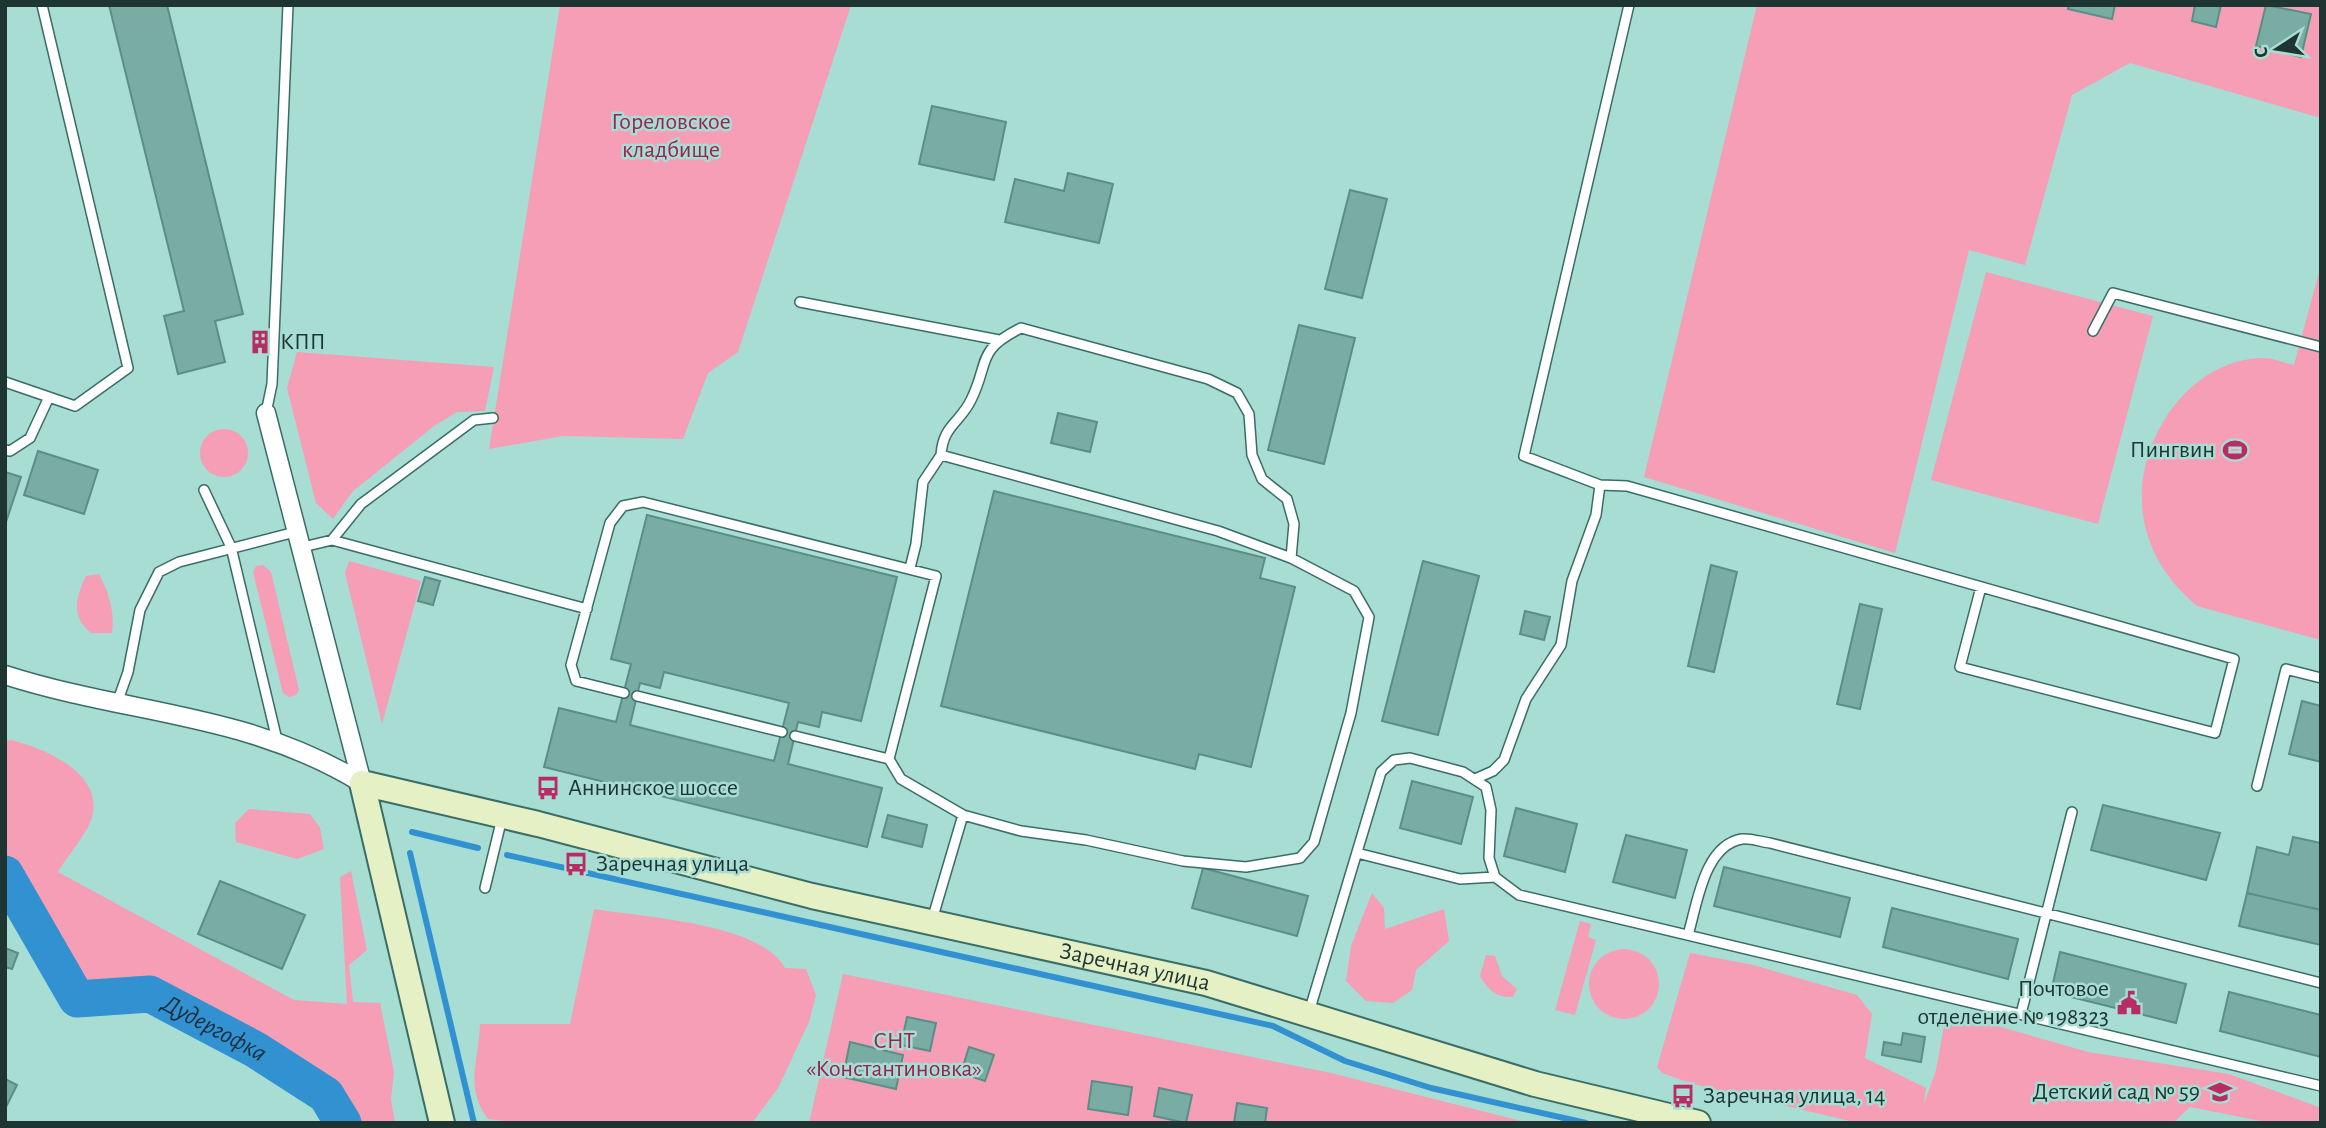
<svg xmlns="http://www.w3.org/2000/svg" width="2326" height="1128" font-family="'Alegreya Sans',sans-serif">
	<rect width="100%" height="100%" fill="#a7ddd3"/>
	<path fill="#f59eb5" d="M560,5H851L738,352L708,373L683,439L563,436L489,449Z
		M1757,5H2321V118L2130,63L2072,95L2025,265L1969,250L1895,553L1644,477Z
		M2321,265V640L2197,606C2170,583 2151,556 2144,521C2130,450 2184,360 2262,358C2272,357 2284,363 2294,365Z
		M1986,272L2153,316L2098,524L1931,480Z
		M297,352L494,367L485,411L457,412L434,426L352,492L333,519L316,503L287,388Z
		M200 453a24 24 0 1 1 48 0a24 24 0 1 1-48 0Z
		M349,561L421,581L382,724L345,573Z
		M263,565L271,572L299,690L296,695L289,697L283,693L253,572L256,566Z
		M99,574C109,592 115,613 112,633H91C71,616 75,599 86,576Z
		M11,740C44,748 104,773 92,817C88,833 66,857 58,872L294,1000L347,1004L340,877L351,871L367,950L349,965L353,1002L380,1003L394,1072L391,1099L395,1123H352L327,1082L179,998L145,988L79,991L5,862V741Z
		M249,809L310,814L320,828L324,849L297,859L236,842L235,823Z
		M1372,893L1384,908L1385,929L1444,909L1449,941L1416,970L1412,990L1393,1003L1366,1001L1346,981L1351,946Z
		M594,909C642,917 761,923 785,968L806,969L816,995L809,1022L778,1088L752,1123H522L488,1119C464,1087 479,1061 480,1024H570Z
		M1580,921L1591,924L1588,937L1596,940L1575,1015L1555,1010Z
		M1589 984a35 35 0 1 1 70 0a35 35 0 1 1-70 0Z
		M1690,953L1753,965L1857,995L1872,1014L1865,1058L1926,1088L1924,1104L1936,1070L1945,1021L1956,1014L2088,1052L2229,1074L2321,1108V1123H2271L2190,1107L2173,1123H1858L1693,1084L1662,1073L1657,1067Z
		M1486,955L1495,956L1502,976L1517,989L1513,997C1497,998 1488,990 1480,976Z
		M843,974L1331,1073L1529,1123H809Z"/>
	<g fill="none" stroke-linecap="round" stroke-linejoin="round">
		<path stroke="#3191d1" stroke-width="6" d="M412,832L478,848
			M410,853L474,1123
			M507,855L1273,1026L1345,1061L1431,1088L1586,1123"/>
		<path stroke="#3191d1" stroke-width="37" id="s1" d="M5,874L77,999L150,994L256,1050L326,1095L343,1123"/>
	</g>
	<path fill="#79ada4" stroke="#5a8e86" stroke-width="2" fill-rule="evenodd" d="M109,5H167L243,314L215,321L225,362L178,374L164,316L184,311Z
		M2069,5H2115L2112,19L2068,9Z
		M2195,5H2221L2216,27L2192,21Z
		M2266,5L2311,14L2301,57L2256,46Z
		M932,106L1006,122L994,180L919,164Z
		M1068,173L1113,184L1099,243L1005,222L1015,179L1064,191Z
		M1350,190L1387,199L1362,298L1325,289Z
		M1299,325L1355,338L1324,464L1268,450Z
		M255,335L266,336L265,348L254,347Z
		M1058,413L1097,422L1090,452L1051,443Z
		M38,451L98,470L84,514L24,495Z
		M5,472L21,477L5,525Z
		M994,491L1265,558L1260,578L1295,587L1251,767L1199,754L1195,769L941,706Z
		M647,515L897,577L861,721L822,712L819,727L798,722L788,764L882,788L867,847L544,767L559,708L616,722L631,664L611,659ZM664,672L789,703L774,761L630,725L640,683L660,688Z
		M1423,561L1479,576L1438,735L1382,721Z
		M1711,565L1737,572L1714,672L1688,666Z
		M425,577L440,581L433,605L418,601Z
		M1860,604L1882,609L1860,709L1837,704Z
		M1525,611L1550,617L1544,640L1520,634Z
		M2302,701L2321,706V762L2289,754Z
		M1412,781L1473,797L1461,844L1400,828Z
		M2103,805L2220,833L2206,880L2091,850Z
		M1516,808L1577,824L1565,872L1504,856Z
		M888,815L927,825L922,847L882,837Z
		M1626,835L1687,850L1675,898L1613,882Z
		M2293,837L2321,843V910L2247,893L2257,847L2289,855Z
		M1724,867L1850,898L1840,937L1714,906Z
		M1203,868L1308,896L1297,936L1192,908Z
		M220,881L305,915L282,969L198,934Z
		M2247,893L2321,910V945L2239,926Z
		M1892,908L2018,939L2008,979L1883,947Z
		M5,948L18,953L12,969L5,967Z
		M2060,952L2186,984L2176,1023L2051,992Z
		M2229,992L2321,1015V1057L2220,1031Z
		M907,1017L936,1023L930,1051L901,1045Z
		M1903,1033L1925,1037L1921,1062L1882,1055L1884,1042L1901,1045Z
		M850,1042L903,1055L896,1089L843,1077Z
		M969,1047L994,1055L985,1081L961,1073Z
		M5,1079L17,1085L5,1109Z
		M1092,1081L1132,1087L1128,1115L1088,1109Z
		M1159,1088L1192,1095L1186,1123L1154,1116Z
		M1237,1103L1267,1108L1265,1123H1234Z"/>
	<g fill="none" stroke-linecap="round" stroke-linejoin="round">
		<g stroke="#396d65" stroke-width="12">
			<path id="lane" d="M800,302L999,340
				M2093,331L2113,293L2321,347
				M5,382L75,406L128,368L42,5
				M266,413L272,384L288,5
				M5,450L10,451L30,438L49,397
				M941,455C943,425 960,423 971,400C990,362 975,351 1021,328L1208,379L1237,393L1249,414L1252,455L1262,479L1287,499L1294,524L1291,558
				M1600,485L1627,486L2234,659L2215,733L1960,667L1981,587
				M204,490L231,547L277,740
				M332,540L361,504L474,420L493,418
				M303,547L332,540L587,609
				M624,693L576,681L571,665L610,523L623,506L643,502L936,576L889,759L901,779L963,815L1021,831L1086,840L1183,861L1246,867L1300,858L1314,842L1351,713L1369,617L1354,591L1291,558L1218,531L941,455L923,482L916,544L910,568
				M637,696L782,732
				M117,703L128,672L140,610L159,572L179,562L299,531
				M795,736L889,759
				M1475,779L1493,771L1504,760L1526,699L1561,645L1572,581L1596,515L1600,485L1524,456L1629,5
				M2257,786L2286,669L2321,678
				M1357,853L1460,879L1495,877
				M485,888L502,818
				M932,920L963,815
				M1688,935C1697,905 1704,845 1742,839C1750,838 1762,842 1770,843L2321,983
				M1309,1012L1381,772L1394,760L1410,758L1463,772L1486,787L1491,810L1489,858L1495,877L1519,895L2321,1086
				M2021,1014L2072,812"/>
		</g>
		<g stroke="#396d65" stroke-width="21">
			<path id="street" d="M266,413L362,783
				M5,675C130,715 246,712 362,783"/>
		</g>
		<g stroke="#396d65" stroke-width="28">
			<g id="secondary">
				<path id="s2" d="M442,1123L362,783L538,824L812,896L1206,983L1535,1084L1698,1123"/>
			</g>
		</g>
		<use href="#lane" stroke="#fff" stroke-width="9"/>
		<use href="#street" stroke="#fff" stroke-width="18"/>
		<use href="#secondary" stroke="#e5f0c4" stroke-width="24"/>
	</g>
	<defs>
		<g id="building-bare" transform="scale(1.89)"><path d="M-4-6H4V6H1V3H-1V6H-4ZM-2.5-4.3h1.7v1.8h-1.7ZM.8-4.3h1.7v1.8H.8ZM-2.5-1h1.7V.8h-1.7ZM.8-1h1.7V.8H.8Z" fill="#b82c62" stroke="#a7ddd3" stroke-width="2.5" paint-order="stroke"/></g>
		<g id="stadium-bare" transform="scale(1.89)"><path d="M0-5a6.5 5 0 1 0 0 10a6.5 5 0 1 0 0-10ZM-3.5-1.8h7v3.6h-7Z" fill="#b82c62" stroke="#a7ddd3" stroke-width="2.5" paint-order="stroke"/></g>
		<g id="bus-bare" transform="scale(1.89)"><path d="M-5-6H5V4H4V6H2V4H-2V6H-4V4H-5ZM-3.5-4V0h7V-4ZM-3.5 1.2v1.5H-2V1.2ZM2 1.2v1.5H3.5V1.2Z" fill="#b82c62" stroke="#a7ddd3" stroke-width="2.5" paint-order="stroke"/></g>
		<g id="civic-bare" transform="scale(1.89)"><path d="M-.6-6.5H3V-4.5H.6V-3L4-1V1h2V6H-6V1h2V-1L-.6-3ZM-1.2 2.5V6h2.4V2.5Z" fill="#b82c62" stroke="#a7ddd3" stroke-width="2.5" paint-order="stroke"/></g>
		<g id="school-bare" transform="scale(1.89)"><path d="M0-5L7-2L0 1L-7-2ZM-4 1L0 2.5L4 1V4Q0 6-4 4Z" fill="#b82c62" stroke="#a7ddd3" stroke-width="2.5" paint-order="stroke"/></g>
	</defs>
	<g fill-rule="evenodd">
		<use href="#building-bare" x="260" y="342"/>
		<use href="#stadium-bare" x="2235" y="450"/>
		<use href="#bus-bare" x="548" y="788"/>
		<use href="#bus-bare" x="576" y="864"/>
		<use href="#civic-bare" x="2129" y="1003"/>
		<use href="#school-bare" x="2220" y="1092"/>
		<use href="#bus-bare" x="1683" y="1096"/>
	</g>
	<g text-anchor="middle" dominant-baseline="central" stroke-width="5" stroke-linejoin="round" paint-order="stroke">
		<g font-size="24" fill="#982450" stroke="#a7ddd3">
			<text x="671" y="122">Гореловское<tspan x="671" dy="28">кладбище</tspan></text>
			<text x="894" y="1041">СНТ<tspan x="894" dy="28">«Константиновка»</tspan></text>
		</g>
		<g font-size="24" fill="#1f3531" stroke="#a7ddd3" text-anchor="start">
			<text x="280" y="342">КПП</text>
			<text x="2215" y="450" text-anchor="end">Пингвин</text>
			<text x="568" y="788">Аннинское шоссе</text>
			<text x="596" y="864">Заречная улица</text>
			<text x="2109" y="989" text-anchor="end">Почтовое<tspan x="2109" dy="28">отделение № 198323</tspan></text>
			<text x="2200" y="1092" text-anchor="end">Детский сад № 59</text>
			<text x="1703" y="1096">Заречная улица, 14</text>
		</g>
		<g font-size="24" fill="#1f3531" stroke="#a7ddd3">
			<text stroke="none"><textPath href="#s2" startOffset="1144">Заречная улица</textPath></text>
		</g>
		<g font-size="26" font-style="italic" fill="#1a2e3d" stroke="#a7ddd3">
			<text stroke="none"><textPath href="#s1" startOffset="290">Дудергофка</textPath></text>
		</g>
	</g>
	<rect width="2326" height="1128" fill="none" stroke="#1f3531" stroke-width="14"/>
	<g transform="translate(2277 49) rotate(258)" stroke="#a7ddd3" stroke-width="5" paint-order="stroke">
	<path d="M0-5L12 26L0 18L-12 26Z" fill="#1f3531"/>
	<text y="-10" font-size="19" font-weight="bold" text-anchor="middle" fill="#1f3531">С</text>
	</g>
</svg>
